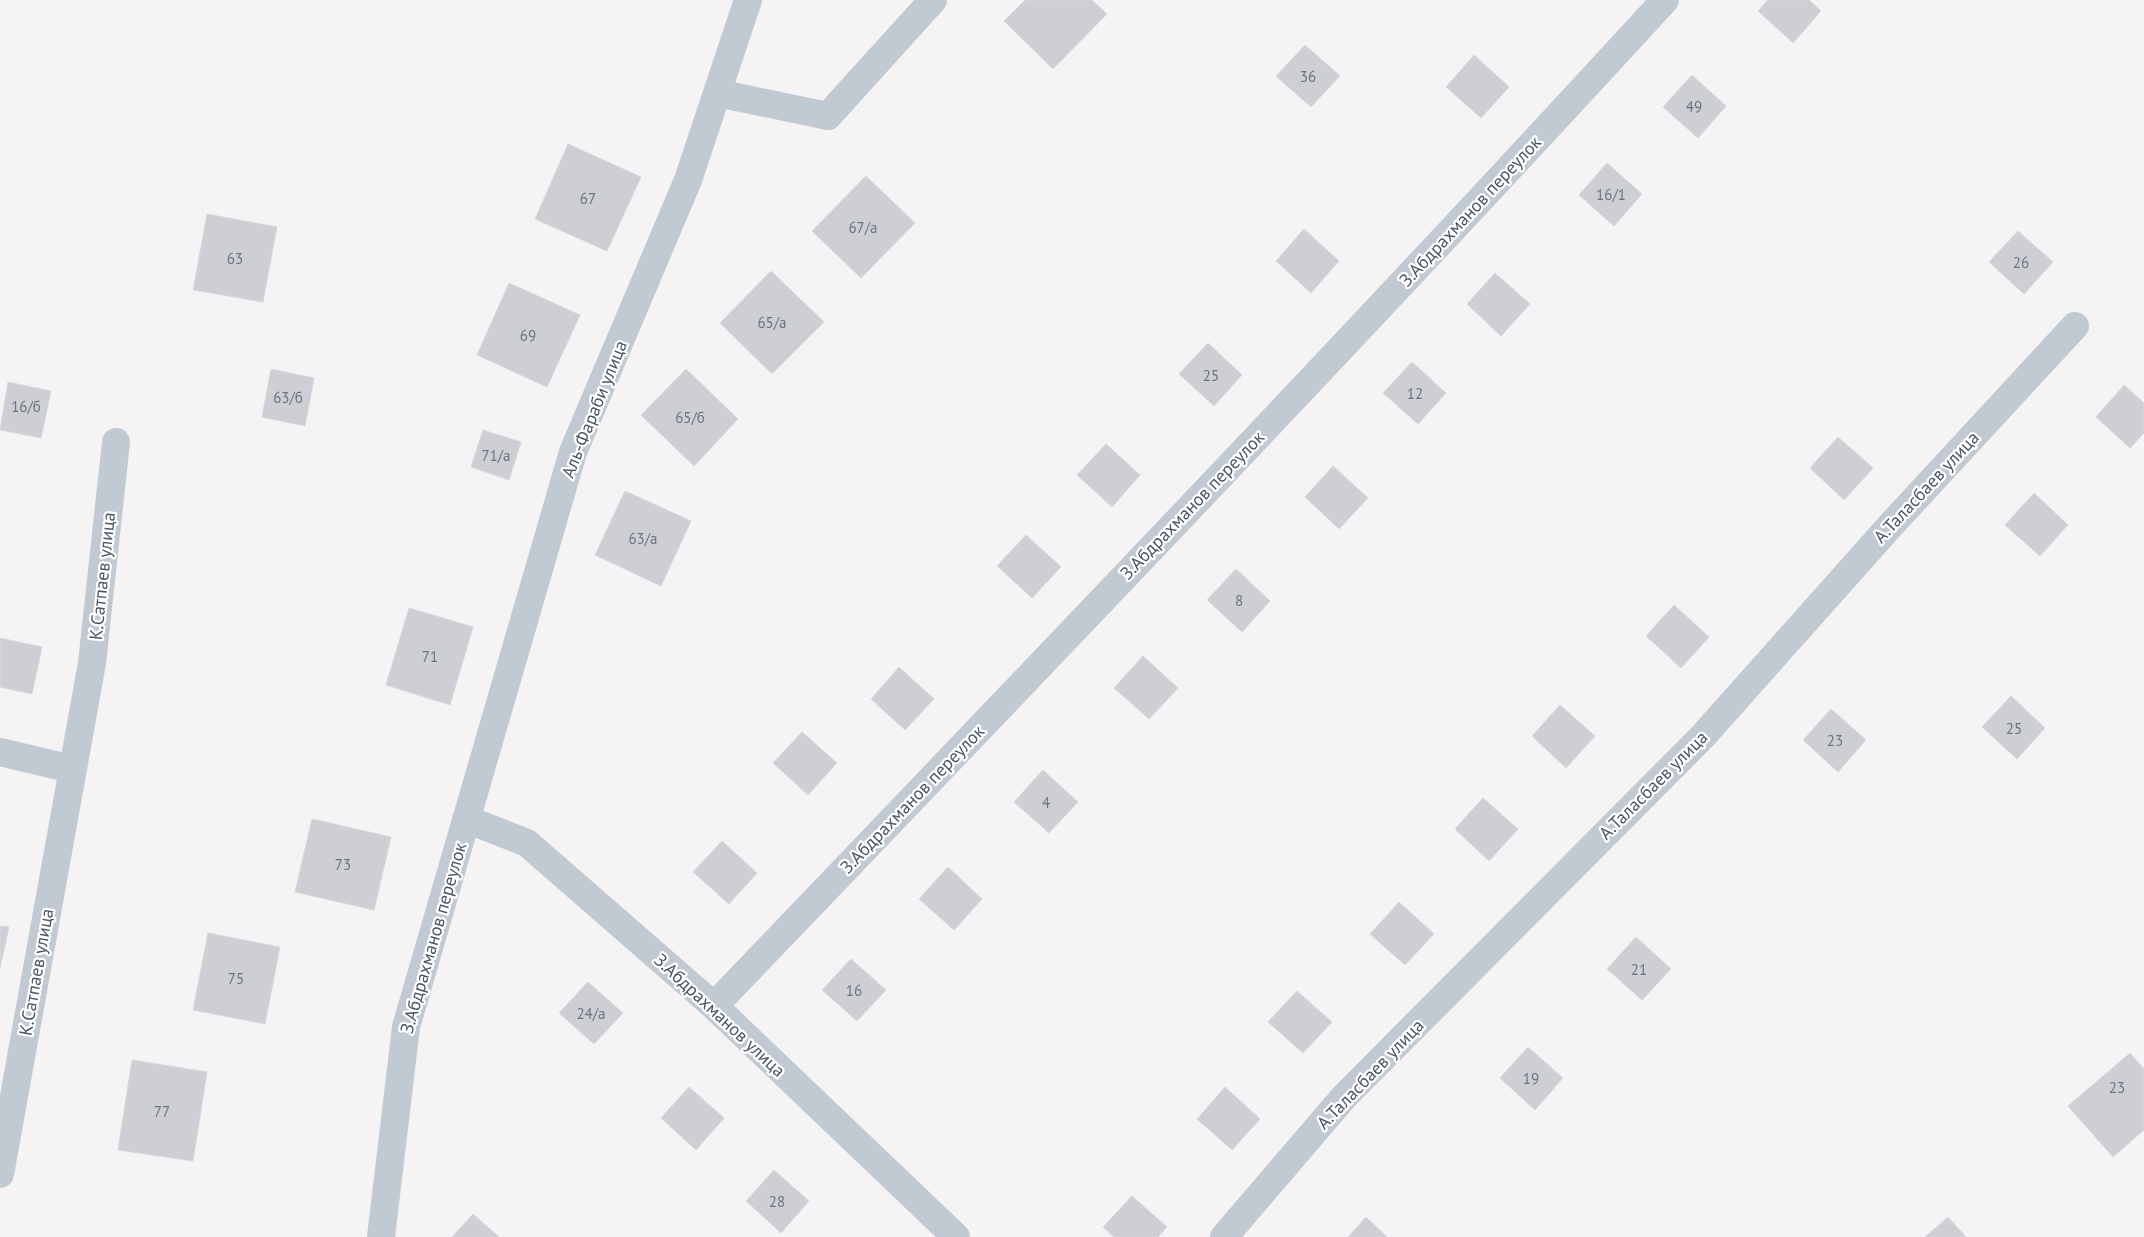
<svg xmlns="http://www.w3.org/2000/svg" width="2144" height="1237" font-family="'PT Sans',sans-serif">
	<rect width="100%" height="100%" fill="#f5f3f3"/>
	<path fill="#cdcfd5" stroke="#d7d9de" d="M1025,0H1092L1107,14L1053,69L1004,21Z
		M1768,0H1809L1821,11L1793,43L1758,11Z
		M1305,45L1340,76L1311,107L1276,76Z
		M1474,55L1509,87L1481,118L1446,87Z
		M1692,75L1726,106L1698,138L1663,107Z
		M568,144L641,177L607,251L535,219Z
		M1607,163L1642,194L1614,226L1579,195Z
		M866,176L915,223L861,278L812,231Z
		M207,214L277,227L263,302L193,290Z
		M1304,229L1339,261L1311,293L1276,261Z
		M2018,231L2053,262L2024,294L1989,262Z
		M771,271L824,322L772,374L720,323Z
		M1495,273L1530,304L1501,336L1467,304Z
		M509,283L580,315L547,387L477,355Z
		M1208,343L1242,375L1214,406L1179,374Z
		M1412,362L1446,393L1418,424L1383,393Z
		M271,369L314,378L305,426L262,417Z
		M686,369L738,419L694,466L641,415Z
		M8,382L51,391L41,438L0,430Z
		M2124,385L2144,403V433L2130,448L2096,417Z
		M483,430L521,442L509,480L471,467Z
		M1838,437L1873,468L1844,500L1810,468Z
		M1106,444L1140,475L1112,507L1077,475Z
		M1333,466L1368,498L1339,529L1305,497Z
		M625,491L691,521L661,586L595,555Z
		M2034,493L2068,525L2040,556L2005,525Z
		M1026,535L1061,567L1032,598L997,566Z
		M1236,569L1270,601L1242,632L1207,600Z
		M1674,605L1709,637L1681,668L1646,636Z
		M409,608L473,627L450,705L386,685Z
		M0,638L42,647L32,694L0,687Z
		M1143,656L1178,688L1149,719L1114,688Z
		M899,667L934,699L905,730L871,699Z
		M2011,696L2045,728L2017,759L1982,727Z
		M1560,705L1595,736L1566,768L1532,736Z
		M1831,709L1866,740L1838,772L1803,740Z
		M802,732L837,763L808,795L773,763Z
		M1043,770L1078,802L1049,833L1014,802Z
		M1483,798L1518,829L1489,861L1455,829Z
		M312,819L391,837L374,910L295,892Z
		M722,841L757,873L729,904L693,872Z
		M948,867L982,899L954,930L919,899Z
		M1399,902L1434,934L1405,965L1370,934Z
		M0,926L9,927L0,968Z
		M208,933L280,947L265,1024L193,1010Z
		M1636,937L1671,969L1642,1000L1607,969Z
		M851,959L886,990L857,1021L822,990Z
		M588,982L623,1013L594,1044L559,1013Z
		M1297,991L1332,1022L1303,1053L1268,1022Z
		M1528,1047L1563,1078L1535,1110L1500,1078Z
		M2130,1053L2144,1069V1130L2113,1157L2068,1106Z
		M132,1060L207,1072L193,1161L118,1150Z
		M689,1087L724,1118L696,1150L661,1118Z
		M1225,1087L1260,1119L1232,1150L1197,1119Z
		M774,1170L809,1201L781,1233L746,1201Z
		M1132,1196L1167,1227L1158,1237H1114L1103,1227Z
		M473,1214L499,1237H452Z
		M1366,1217L1387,1237H1348Z
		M1948,1217L1966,1237H1925Z"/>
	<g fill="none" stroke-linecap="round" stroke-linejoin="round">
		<path stroke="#c1cad2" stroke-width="28" d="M717,93L828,116L933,0
			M0,752L72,769
			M466,819L527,843L714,1006L956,1237
			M714,1006C1033,673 1353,340 1665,0
			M0,1174L92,663L116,442
			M381,1237L406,1027L573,452L688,180L748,0
			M1224,1237L1344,1097L1703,736L1890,526L2075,326"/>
	</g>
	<g text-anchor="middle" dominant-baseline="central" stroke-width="4.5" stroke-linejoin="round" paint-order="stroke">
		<g font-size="15" fill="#6b747e">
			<text x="1308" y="76">36</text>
			<text x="1694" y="106">49</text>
			<text x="1611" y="194">16/1</text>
			<text x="588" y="198">67</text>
			<text x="863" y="227">67/а</text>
			<text x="235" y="258">63</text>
			<text x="2021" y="262">26</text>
			<text x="772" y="322">65/а</text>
			<text x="528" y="335">69</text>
			<text x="1211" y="375">25</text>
			<text x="1415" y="393">12</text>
			<text x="288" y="397">63/б</text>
			<text x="26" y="406">16/б</text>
			<text x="690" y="417">65/б</text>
			<text x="496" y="455">71/a</text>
			<text x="643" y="538">63/а</text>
			<text x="1239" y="600">8</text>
			<text x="430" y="656">71</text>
			<text x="2014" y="728">25</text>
			<text x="1835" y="740">23</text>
			<text x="1046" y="802">4</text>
			<text x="343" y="864">73</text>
			<text x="1639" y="969">21</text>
			<text x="236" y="978">75</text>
			<text x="854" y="990">16</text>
			<text x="591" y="1013">24/а</text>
			<text x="1531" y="1078">19</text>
			<text x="2117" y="1087">23</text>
			<text x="162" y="1111">77</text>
			<text x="777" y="1201">28</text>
		</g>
		<g font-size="18" fill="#4a5661" stroke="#fff">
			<text transform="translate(1470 211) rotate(-47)">З.Абдрахманов переулок</text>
			<text transform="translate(594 409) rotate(-68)">Аль-Фараби улица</text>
			<text transform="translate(1926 487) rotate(-47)">А.Таласбаев улица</text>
			<text transform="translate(1192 505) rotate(-46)">З.Абдрахманов переулок</text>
			<text transform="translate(102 576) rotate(-84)">К.Сатпаев улица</text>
			<text transform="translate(1653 785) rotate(-45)">А.Таласбаев улица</text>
			<text transform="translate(912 799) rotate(-46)">З.Абдрахманов переулок</text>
			<text transform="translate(433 938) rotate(-74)">З.Абдрахманов переулок</text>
			<text transform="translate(36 972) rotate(-80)">К.Сатпаев улица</text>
			<text transform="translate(720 1015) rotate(43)">З.Абдрахманов улица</text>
			<text transform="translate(1370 1074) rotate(-46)">А.Таласбаев улица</text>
		</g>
	</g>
</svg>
